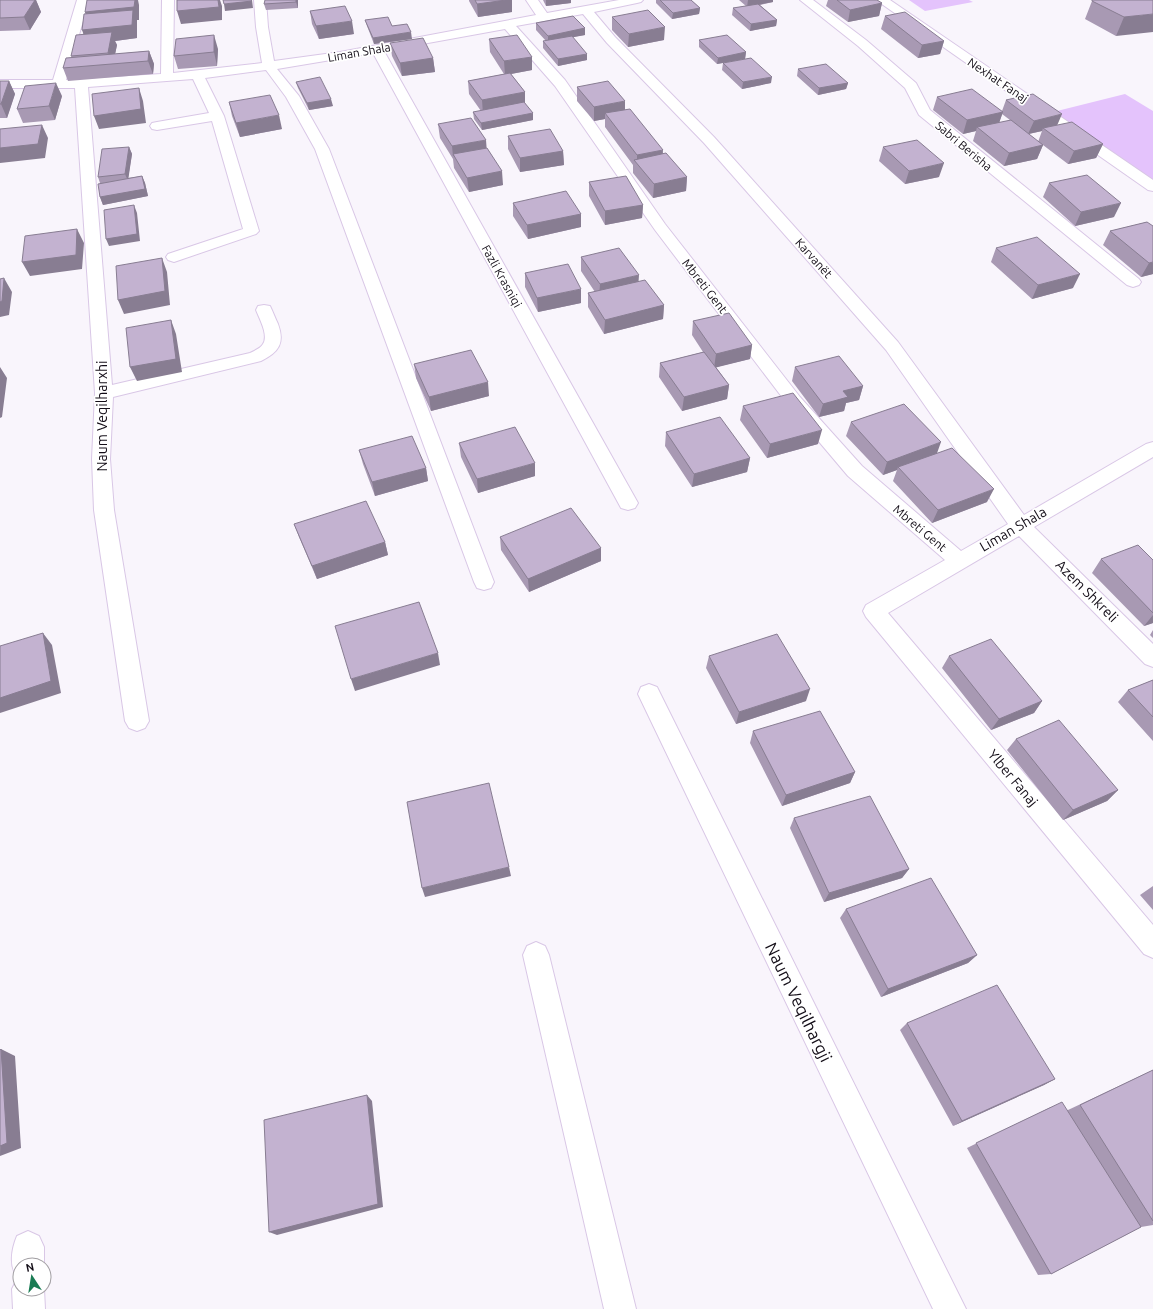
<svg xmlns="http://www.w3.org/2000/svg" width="1153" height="1309" font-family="Ubuntu,sans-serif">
	<rect width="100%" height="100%" fill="#f9f5fc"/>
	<path fill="#e4c3fc" d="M909,0H969L973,2L925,11Z
		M1125,94L1153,111V180L1053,112Z"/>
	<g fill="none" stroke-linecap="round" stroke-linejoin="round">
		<g stroke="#d9c7e6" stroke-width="2">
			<path id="minor" d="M77,0H89L66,80L161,74L162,0H174L173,73L262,63L256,27L254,0H266L268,27L274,61L340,52L536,15L526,0H538L547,13L619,0H643L641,2L637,3L594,12L615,37L714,137L898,342L1024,515L1146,444L1153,442V457L1034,527L1153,644V667L1145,664L1019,536L888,613L1153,925V958L1144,954L866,617L863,611L866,605L945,560L848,476L788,405L655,230L555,86L505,29L384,51L638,503L635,508L628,510L621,508L373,53L277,69L299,96L329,149L494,582L491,588L484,590L477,588L474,582L315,149L286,97L266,70L205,78L224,116L259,231L256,234L174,262L168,260L166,257L168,254L243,229L212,121L157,130L152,129L150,126L152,123L157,122L209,113L193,79L88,87L112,385L250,353C254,351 261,348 263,344C269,335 259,318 256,310L258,306L264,305L270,306C273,312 275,318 278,324C285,343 279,352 261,361L113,397L110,459L114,510L149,721L145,728L137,731L129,728L125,721L94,510L92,459L95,393L75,88H0V80H53ZM583,14L607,43L704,143L886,350L1008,524L961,551L862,466L800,397L665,224L565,80L516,26Z
				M800,0H813L866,40L916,83L930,110L1139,279L1141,282L1139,285L1133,287L1127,285L919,115L905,88L858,46Z
				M876,0H890L1153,180V191L1148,190Z
				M649,684L657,687L966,1309H933L638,694L641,687Z
				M536,942L545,946L549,955L636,1309H604L523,955L527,946Z
				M28,1231L39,1236L44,1247V1265H20V1289H44L45,1309H13L12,1289L18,1277C8,1267 12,1248 17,1236Z"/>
		</g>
		<use href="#minor" fill="#fff" fill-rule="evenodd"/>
	</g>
	<path fill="#a899b3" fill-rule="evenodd" d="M0,0H36L41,12L30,30L0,31Z
		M265,0H298V8L266,10L264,4Z
		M469,0H512V12L478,17L469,1Z
		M543,0H571V3L546,6Z
		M656,0H691L700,8L699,14L672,19L656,3Z
		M739,0H773V2L760,5L777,20L776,26L750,31L732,15L733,8L746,6Z
		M828,0H877L882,3L879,16L848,22L826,6Z
		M1153,0L1116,36L1085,19L1092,1Z
		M139,5V20H137V38L115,41L117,45L115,54L149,51L154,64L153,74L68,81L63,68L72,58L71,56L83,35L86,14L85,12Z
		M310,11L354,34L319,39L312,24Z
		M885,16L944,41L940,54L918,58L881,29Z
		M612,17L664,40L628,47L612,30Z
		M365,20L392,26L412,39L374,44L367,26Z
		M536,23L585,28V35L572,37L587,60L558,66L543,48V41H546L536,30Z
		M489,39L532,57V70L511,74L525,92V103L533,120L482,130L474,119L473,112L481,111L469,94L468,81L504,74L490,52Z
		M699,40L746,52L745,59L717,64L699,47Z
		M390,43L433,58L435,72L402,76L392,56Z
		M218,49L217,66L178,69L174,56Z
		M723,63L771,83L742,89L722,70Z
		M798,69L848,83L846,89L818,95L797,76Z
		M0,81H9L15,94L7,118H0Z
		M296,82L333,106L309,110L298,88Z
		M577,87L625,110L663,153L687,177L686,191L653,198L633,173V165L605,127V119L594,121L577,101Z
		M62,96L55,120L23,123L17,109Z
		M937,97L1002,111L1006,100L1057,125L1103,144L1096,158L1068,164L1043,145L1037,159L1004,166L973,141L976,131L963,134L933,110ZM1002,114L1010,120L999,123ZM1042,131L1038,142L1029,134Z
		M229,102L282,129L240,137L232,116Z
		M438,124L486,148L503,185L469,192L454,168L453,159L440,138Z
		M508,136L563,151L564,165L520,172L508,149Z
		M129,147L132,154L128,178L142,176L145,183L148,196L103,205L100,197V183L98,177Z
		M883,147L939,177L905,184L879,161Z
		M589,182L643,205L642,218L605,225L589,196Z
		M1049,183L1114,217L1075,226L1043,197Z
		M513,203L581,214V227L528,239L513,216Z
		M1147,222L1153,274L1141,277L1103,245L1110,231Z
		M996,248L1073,288L1032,299L991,262Z
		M581,257L638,281L664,305L663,319L604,334L588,307V293L595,292L581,271Z
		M525,273L581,303L538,312L525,287Z
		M693,321L752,345L750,359L716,367L729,385L727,399L682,411L659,377L660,363L703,352L692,335Z
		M414,364L489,396L431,411L416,378Z
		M795,367L863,386L859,400L846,403L844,411L819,417L792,381Z
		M743,406L818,444L767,458L740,420Z
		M851,422L937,453L987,502L932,523L893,481L897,470L883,475L846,436Z
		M666,432L750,458L747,472L692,487L665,446Z
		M459,443L535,476L478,493L461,457Z
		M359,450L426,468L428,481L375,496L363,464Z
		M294,524L385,542L388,555L317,579L299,537Z
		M500,537L601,548V561L529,592L501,550Z
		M1101,559L1153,560V623L1144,626L1092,573Z
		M1153,630V638L1150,635Z
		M709,656L806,701L736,724L706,668Z
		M949,656L1042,701L1034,713L991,730L942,668Z
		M1153,680V741L1118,702L1128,690Z
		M753,731L855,772L850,783L782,806L750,743Z
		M1016,739L1118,790L1107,801L1063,820L1007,750Z
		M794,818L909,869L902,878L824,902L790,828Z
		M1153,886V910L1140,895Z
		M846,909L977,955L968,963L881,997L840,918Z
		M907,1023L1055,1079L1044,1085L953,1126L900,1030Z
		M1153,1070V1225L1141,1227L1051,1274L1038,1275L967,1148L1051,1107L1068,1110Z"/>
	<path fill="#887d92" d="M35,0H36L41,12L30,30L24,17Z
		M135,0H138L139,5V20H137V38L115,41L117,45L113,64H112L108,53L87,43L82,30L90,24L85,12Z
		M218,0H220L222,6V20L181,24L177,11Z
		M252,0L253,8L225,11L224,4Z
		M296,0H298V8L296,2Z
		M506,0H512V12L478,17L477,4Z
		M546,0H571V3L546,6Z
		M748,0H773V2L747,7Z
		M882,3L879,16L848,22L850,10Z
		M700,8L699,14L672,19L673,13Z
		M1153,14V32L1116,36L1124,17Z
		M777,20L776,26L750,31L751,24Z
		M352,21L354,34L319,39L316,26Z
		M665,27L664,40L628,47L629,34Z
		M585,28V35L548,42V36Z
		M411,32L412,39L374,44L373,38Z
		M214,35L218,49L217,66L214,52Z
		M944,41L940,54L918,58L922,45Z
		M149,51L154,64L153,74L148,61Z
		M746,52L745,59L717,64L718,58Z
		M587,54V60L558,66V59Z
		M532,57V70L505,75L504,61Z
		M433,58L435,72L402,76L400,63Z
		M772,77L771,83L742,89L743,82Z
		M9,81L15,94L7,118L1,104Z
		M56,83L62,96L55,120L49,106Z
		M848,83L846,89L818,95L819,88Z
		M139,88L143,101L146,123L99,129L94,116Z
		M525,92V106L483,114L482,100Z
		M331,99L333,106L309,110L307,103Z
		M625,101V115L605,113V119L594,121V107Z
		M1003,112L998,126L977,127L976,131L963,134L967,120Z
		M533,113V120L482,130L481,123Z
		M1062,114L1056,128H1043L1042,131L1028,134L1034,121Z
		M279,115L282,129L240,137L236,123Z
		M42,125L48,138L45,158L0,163V148Z
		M486,140L487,153L453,156L452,146Z
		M1103,144L1096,158L1068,164L1074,151Z
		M1043,145L1037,159L1004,166L1009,153Z
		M129,147L132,154L128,181L125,174Z
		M663,150L662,163H637V155Z
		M563,151L564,165L520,172V158Z
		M944,163L939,177L905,184L909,171Z
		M502,171L503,185L469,192L467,178Z
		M142,176L145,183L148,196L103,205L100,197Z
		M687,177L686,191L653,198L654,184Z
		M1121,203L1114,217L1075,226L1081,212Z
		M134,205L137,213L140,241L109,246L106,239Z
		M643,205L642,218L605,225V211Z
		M581,214V227L528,239L527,225Z
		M77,229L84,243L82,269L30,276L22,262Z
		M162,258L167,272L170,305L124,314L118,300Z
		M1153,262V274L1141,277L1149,263Z
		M1080,274L1073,288L1032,299L1038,285Z
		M639,275L638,289L599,298L600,284Z
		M4,278L12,292L9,315L0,317V302Z
		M581,289V303L538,312L537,298Z
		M664,305L663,319L604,334L605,320Z
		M171,320L176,334L182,372L137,381L130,367Z
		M752,345L750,359L714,368L716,354Z
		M0,367L7,378L2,417L0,418Z
		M488,382L489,396L431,411L429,397Z
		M729,385L727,399L682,411L684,397Z
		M863,386L859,400L846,403L844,411L819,417L823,404L843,391Z
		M822,430L818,444L767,458L770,444Z
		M941,442L936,456L898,467L897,470L883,475L887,462Z
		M750,458L747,472L692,487L694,474Z
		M535,463V476L478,493L477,479Z
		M426,468L428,481L375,496L372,482Z
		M994,489L987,502L932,523L938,510Z
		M385,542L388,555L317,579L312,566Z
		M601,548V561L529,592L528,579Z
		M1153,615V623L1144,626Z
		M43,633L52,645L61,693L0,713V698Z
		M438,653L440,665L355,691L351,679Z
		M810,689L806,701L736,724L739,712Z
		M1042,701L1034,713L991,730L999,719Z
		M855,772L850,783L782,806L786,795Z
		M1118,790L1107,801L1063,820L1073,810Z
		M509,867L511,876L425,897L422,888Z
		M909,869L902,878L824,902L829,893Z
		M977,955L968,963L881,997L888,989Z
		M1,1049L15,1056L21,1148L0,1156Z
		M1055,1079L1044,1085L953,1126L962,1121Z
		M367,1095L372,1101L383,1207L277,1235L269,1232Z"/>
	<path fill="#c3b2d0" stroke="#887d92" d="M0,0H35L24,17L0,18Z
		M87,0H135L134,7L85,12Z
		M177,0H218L219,7L177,11Z
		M223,0H251L252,1L224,4Z
		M265,0H296V2L264,4Z
		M475,0H506L477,4Z
		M660,0H691L700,8L673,13Z
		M837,0H877L882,3L850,10Z
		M1092,0H1153V14L1124,17L1092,1Z
		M758,4L777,20L751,24L733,8Z
		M345,6L352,21L316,26L310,11Z
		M133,10L132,25L82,30L84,14Z
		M648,10L665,27L629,34L612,17Z
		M905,12L944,41L922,45L885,16Z
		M573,16L585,28L548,36L536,23Z
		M388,17L392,26L407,24L411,32L373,38L365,20Z
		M112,32L108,53L71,56L76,35Z
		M214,35V52L174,56L176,39Z
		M517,35L532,57L504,61L489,39Z
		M727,35L746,52L718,58L699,40Z
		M572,36L587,54L558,59L543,41Z
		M423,38L433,58L400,63L390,43Z
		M149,51L148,61L63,68L66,58Z
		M751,58L772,77L743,82L723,63Z
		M826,64L848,83L819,88L798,69Z
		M510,73L525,92L482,100L468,81Z
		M320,77L331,99L307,103L296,82Z
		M0,81H9L1,104H0Z
		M608,81L625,101L594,107L577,87Z
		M56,83L49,106L17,109L25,86Z
		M139,88L141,109L94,116L92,94Z
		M972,89L1003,112L967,120L937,97Z
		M1033,94L1062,114L1034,121L1006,100Z
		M270,95L279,115L236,123L229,102Z
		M524,102L533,113L481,123L473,112Z
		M630,109L663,150L637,155L605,113Z
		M471,118L486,140L452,146L438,124Z
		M1011,120L1043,145L1009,153L977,127Z
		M1072,122L1103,144L1074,151L1043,128Z
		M42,125L38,144L0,148V129Z
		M550,129L563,151L520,158L508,136Z
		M917,140L944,163L909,171L883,147Z
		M129,147L125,174L98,177L102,149Z
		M487,148L502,171L467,178L453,154Z
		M666,153L687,177L654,184L634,160Z
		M1087,175L1121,203L1081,212L1049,183Z
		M142,176L145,189L100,197L98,184Z
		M626,176L643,205L605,211L589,182Z
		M566,191L581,214L527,225L513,203Z
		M134,205L137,234L106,239L104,210Z
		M1147,222L1153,226V262L1149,263L1110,231Z
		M77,229L76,255L22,262L25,236Z
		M1037,237L1080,274L1038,285L996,248Z
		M619,248L639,275L600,284L581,257Z
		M162,258L165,291L118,300L116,266Z
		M568,264L581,289L537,298L525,273Z
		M4,278L2,301L0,302V279Z
		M645,280L664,305L605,320L588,293Z
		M729,313L752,345L716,354L693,321Z
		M171,320L176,359L130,367L126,328Z
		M471,350L488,382L429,397L414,364Z
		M704,352L729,385L684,397L660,363Z
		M839,356L863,386L843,391L848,397L823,404L795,367Z
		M793,393L822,430L770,444L743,406Z
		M904,404L941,442L887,462L851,422Z
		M720,417L750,458L694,474L666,432Z
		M515,427L535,463L477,479L459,443Z
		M412,436L426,468L372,482L359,450Z
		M952,448L994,489L938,510L898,467Z
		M366,501L385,542L312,566L294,524Z
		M571,508L601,548L528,579L500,537Z
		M1138,545L1153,560V613L1101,559Z
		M419,602L438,653L351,679L335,626Z
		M43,633L51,681L0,698V646Z
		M777,634L810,689L739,712L709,656Z
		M991,639L1042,701L999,719L949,656Z
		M1153,680V717L1128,690Z
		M820,711L855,772L786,795L753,731Z
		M1059,720L1118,790L1073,810L1016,739Z
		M489,783L509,867L422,888L407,802Z
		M870,796L909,869L829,893L794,818Z
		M931,878L977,955L888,989L846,909Z
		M997,985L1055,1079L962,1121L907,1023Z
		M1,1049L7,1143L0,1146V1050Z
		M1153,1070V1221L1080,1105Z
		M367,1095L378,1204L269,1232L264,1120Z
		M1062,1102L1141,1227L1051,1274L976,1143Z"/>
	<g text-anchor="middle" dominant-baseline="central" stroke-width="3.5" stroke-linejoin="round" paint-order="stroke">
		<g font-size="12" fill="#130d17" stroke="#fff">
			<text transform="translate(359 52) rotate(-10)">Liman Shala</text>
			<text transform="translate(998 80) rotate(34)">Nexhat Fanaj</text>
			<text transform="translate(964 146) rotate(40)">Sabri Berisha</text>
			<text transform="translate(814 258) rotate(48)">Karvanët</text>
			<text transform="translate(502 276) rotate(61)">Fazli Krasniqi</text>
			<text transform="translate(705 286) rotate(52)">Mbreti Gent</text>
			<text transform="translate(920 528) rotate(40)">Mbreti Gent</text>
		</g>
		<g font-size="14" fill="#130d17" stroke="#fff">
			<text transform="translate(102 416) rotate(-90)">Naum Veqilharxhi</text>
			<text transform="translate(1013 529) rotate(-30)">Liman Shala</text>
			<text transform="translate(1087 591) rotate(45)">Azem Shkreli</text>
			<text transform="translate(1013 778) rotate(50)">Ylber Fanaj</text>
		</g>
		<g font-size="17" fill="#130d17" stroke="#fff">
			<text transform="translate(799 1002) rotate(64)">Naum Veqilhargji</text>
		</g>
	</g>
	<g transform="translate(32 1277) rotate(348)"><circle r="19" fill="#ffffff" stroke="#a19ea2"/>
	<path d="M0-3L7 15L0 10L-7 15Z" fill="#1a7c54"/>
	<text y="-6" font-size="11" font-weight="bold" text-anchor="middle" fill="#130d17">N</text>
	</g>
</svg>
